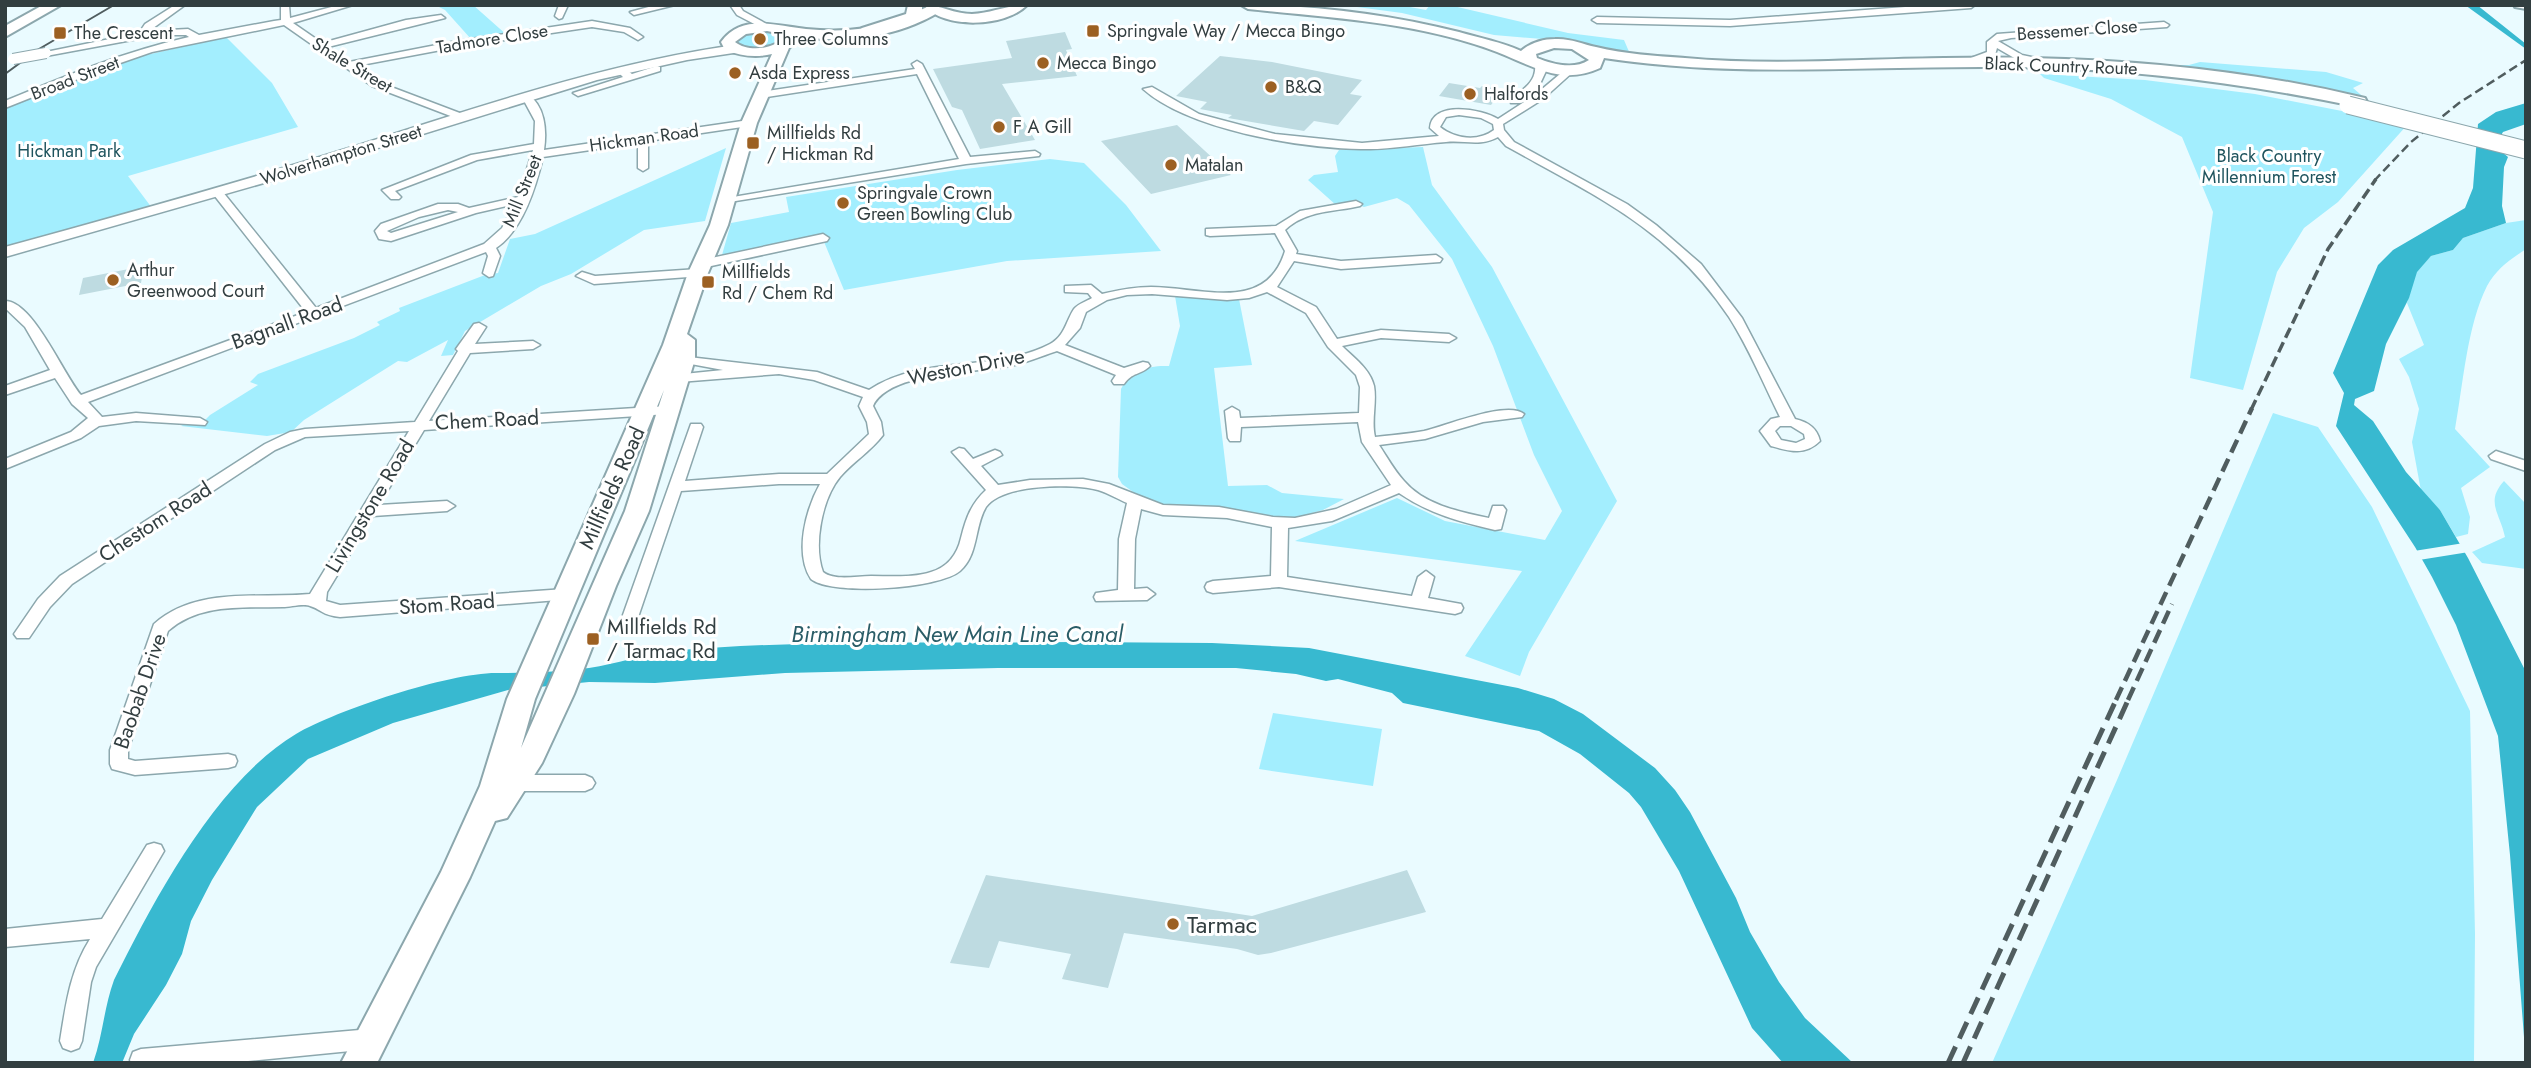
<svg xmlns="http://www.w3.org/2000/svg" width="2531" height="1068" font-family="Jost,sans-serif">
	<rect width="100%" height="100%" fill="#eafbff"/>
	<path fill="#a3eefe" d="M435,5H473L508,36L471,39L445,10Z
		M1342,5H1399L1426,10L1430,5H1449L1568,33L1624,40L1630,54L1567,41L1494,35L1402,13Z
		M769,30L782,33L784,39C771,48 751,52 737,43V39L747,33Z
		M226,37L272,83L298,127L128,176L152,208L5,246V108L133,58Z
		M2200,62L2326,72L2363,83L2353,88L2367,100L2299,87L2143,65H2189Z
		M2040,74L2145,80L2255,94L2408,124L2338,202L2304,228L2277,272L2243,390L2190,378L2213,212L2182,137L2111,99L2044,78Z
		M1423,147L1432,185L1492,267L1617,501L1529,652L1520,676L1465,656L1522,571L1295,541L1397,498L1445,521L1545,540L1562,511L1534,455L1493,346L1452,259L1409,205L1397,198L1364,207L1354,203L1336,205L1308,180L1314,175L1338,172L1335,156L1339,150Z
		M726,148L705,221L644,230L571,274L541,286L465,331L453,355L441,356L448,340L407,362L398,361L304,420L291,432L267,436L181,426L185,424L200,425L210,415L258,385L250,382L258,374L354,338L380,325L377,322L400,311L399,308L485,275L498,273L510,239L535,234Z
		M1050,159L1084,163L1126,205L1161,251L1007,261L844,290L822,237L722,255L731,223L789,212L786,197L957,170Z
		M2526,220V249C2511,259 2496,269 2487,286C2467,326 2463,385 2455,429L2490,467L2461,488L2470,517L2468,534L2456,537L2440,510L2421,491L2412,442L2419,409L2409,377L2399,359L2424,345L2407,303L2416,272L2431,256L2453,250L2463,238L2506,223Z
		M1175,296L1239,299L1252,365L1214,368L1228,486L1267,485L1282,493L1344,499L1323,510L1290,519L1217,507L1165,506L1147,502L1122,484L1118,477L1121,389C1130,370 1149,365 1169,366L1180,326Z
		M2273,413L2318,427L2372,507L2470,711L2475,934L2474,1063H1992L2117,780Z
		M2504,481L2526,504V569L2482,563L2472,552L2505,537C2500,513 2485,502 2504,481Z
		M1273,713L1382,729L1373,786L1259,769Z"/>
	<path fill="#38b9d0" d="M2465,5H2477L2526,44V49Z
		M2526,103V124L2503,132L2495,146L2508,157L2504,167L2502,206L2506,223L2463,238L2453,250L2431,256L2417,272L2409,298L2386,344L2374,391L2355,399L2354,405L2373,421L2406,472L2440,510L2468,558L2526,672V1063L2510,855L2498,736L2456,625L2432,577L2415,547L2336,426L2344,393L2333,373L2378,265L2393,250L2465,208L2473,188L2478,124L2496,112Z
		M1074,642L1212,643L1309,648L1518,688L1554,699L1583,714L1655,768L1675,790L1690,812L1736,898L1750,932L1779,982L1805,1018L1853,1063H1783L1752,1028L1679,871L1641,807L1629,793L1580,754L1539,731L1403,703L1392,693L1338,679L1326,681L1296,674L1236,668H998L785,673L655,683L589,682L508,690L393,723L308,759L257,807L212,880L191,921L182,954L166,985L134,1034L122,1063H93C103,1035 104,1007 114,980C155,898 216,782 296,734C337,710 448,673 496,673C527,673 558,672 589,668C617,664 643,654 670,651C804,639 940,644 1074,642Z"/>
	<path fill="#eafbff" d="M2464,543L2469,552L2419,560L2414,551Z"/>
	<path fill="#bedbe1" d="M1065,32L1072,49L1066,50L1077,76L1002,84L1035,140L980,149L962,110L952,107L933,69L1012,58L1006,41Z
		M1220,56L1272,62L1362,80L1350,94L1362,96L1338,125L1314,121L1304,131L1228,118L1232,115L1200,109L1207,102L1176,96Z
		M1449,83L1480,88L1482,86L1499,89L1497,91L1501,92L1491,105L1439,96Z
		M1177,125L1231,175L1151,194L1101,141Z
		M144,266L141,283L79,295L83,278Z
		M1407,870L1426,912L1271,953L1258,955L1237,949L1124,933L1108,988L1062,979L1071,954L999,941L989,968L950,963L986,875L1252,916Z"/>
	<g fill="none" stroke-linecap="round" stroke-linejoin="round">
		<g stroke="#8ca7ad" stroke-width="3">
			<path id="minor" d="M175,5H185L149,31L188,29L199,35L274,21L281,20V5H289L290,18L339,5H353L293,23L322,43L406,20L441,15L445,18L328,47L349,62L457,41L592,21L630,28L643,37L638,40L624,32L592,27L457,47L356,66L378,82L465,115L466,117L461,120L372,86L319,49H315L314,46L284,25L152,52L103,69L5,108V101C65,76 126,51 189,37L186,35H159L46,56L41,53L139,33L145,24Z
				M559,5H568L562,18L559,19L555,16Z
				M656,5H675L634,15L630,12Z
				M730,5H739L743,11L772,27L764,29L737,15Z
				M1932,5H1975L1971,8L1730,26L1597,23L1592,20L1597,17L1730,20Z
				M2164,22L2169,25L2167,27L2011,38L1998,41L2022,55L2046,60L2048,62L2043,65L2016,59L1997,48L1995,55L1988,60L1965,65L1960,62L1987,52V42L1997,34Z
				M917,61L922,64L970,157L1035,151L1040,154L1039,156L966,164L723,203V199L727,198L959,159L917,74L761,98L756,95L761,92L915,69L912,64Z
				M1535,64H1541L1546,71L1539,86L1519,103H1511V99C1525,88 1537,81 1535,64Z
				M657,66L660,67V71L578,96L573,93L623,77L617,71L619,69H625L632,74Z
				M1566,69L1574,71L1543,99L1503,124L1504,130L1514,142L1627,204L1656,225L1701,264L1742,318L1795,419C1808,422 1817,428 1820,441C1805,456 1789,451 1771,446L1760,431L1771,419L1780,417C1764,385 1749,348 1729,317C1670,229 1596,196 1506,146L1498,137C1480,147 1465,140 1446,142C1419,144 1389,150 1361,149C1300,148 1189,130 1143,89L1152,87L1199,114L1275,134L1362,143L1439,136L1430,128C1432,100 1482,109 1498,119L1535,95ZM1459,115L1481,118L1493,124L1494,130C1478,142 1455,139 1440,127L1446,117ZM1780,426H1791L1804,434L1805,439L1796,443L1781,440L1775,431Z
				M527,94C545,105 547,130 544,150L749,120L754,123L749,126L648,141V168L643,171L638,168V143L543,157C536,187 523,230 496,248L500,256L493,276L489,277L483,273L488,256L486,252L88,402L102,417L136,413L200,418L207,422L205,425L136,421L99,426L81,438L5,469V459L71,432L88,418L72,404L55,378L5,395V386L50,370L25,327L5,308V301C33,301 63,374 81,395L306,312L214,195V191H222L316,308L484,244L502,228L515,204L476,213L391,241L379,239L375,231L381,224L438,204H458L469,208L518,197L533,150L477,160L395,191L401,197L399,199H391L382,190L471,155L534,144L535,121L522,97ZM448,210L458,212L391,233L387,231L419,217Z
				M1356,201L1362,204L1360,206C1334,212 1306,210 1285,230L1297,251L1296,254L1341,261L1436,255L1442,259L1440,262L1341,269L1294,261L1277,287L1316,307L1337,339L1381,330L1449,334L1456,338L1449,342L1381,338L1342,346C1354,358 1370,369 1374,386C1377,403 1371,420 1375,437C1391,435 1408,434 1424,431C1445,426 1508,400 1524,414L1522,417L1483,422L1425,439L1379,445C1387,457 1394,470 1404,481C1424,505 1460,512 1489,518L1493,506H1503L1506,510L1501,529L1495,530C1460,522 1430,514 1399,493L1332,521L1288,528L1287,577L1412,596L1418,577L1426,571L1434,577L1428,598L1461,604L1463,608L1461,612L1455,614L1279,587L1213,593L1207,591L1205,587L1207,583L1213,581L1271,576L1272,527L1227,518L1163,515L1141,509L1135,539L1134,589L1147,588L1155,594L1147,600L1096,601L1094,597L1096,593L1118,590L1119,539L1127,503C1118,499 1108,493 1098,490C1073,483 1002,484 986,507C974,527 979,554 960,571C939,589 832,596 811,579C794,553 806,509 820,484H779L681,491L634,629L632,633H620L618,629L691,424H701L703,427L685,481L779,474H827L869,434L867,422L859,406L863,397L814,380L779,374L679,382L672,378L674,375L723,370L680,362L678,359L680,356L817,372L869,390C923,354 994,373 1050,344C1065,336 1066,321 1074,309C1078,304 1087,301 1092,298L1088,293L1065,292V286L1091,285L1102,294C1119,290 1134,287 1151,287C1200,287 1266,314 1285,251L1275,233L1210,236L1206,235V229L1276,226L1300,211ZM1267,292L1306,313L1328,347L1356,375L1360,387L1359,413L1240,418L1239,411L1232,407L1225,411L1228,438L1230,441H1240L1241,427L1358,422L1362,442L1391,485L1336,509L1295,518L1273,517L1219,507L1163,505L1109,484L1083,479L1030,480L998,485L981,466L1002,455L1000,452L995,450L973,459L964,449L959,448L952,452L986,490C971,504 966,518 961,538C951,582 908,576 871,576C856,576 834,581 823,572C813,545 822,499 840,477C853,462 871,451 883,435L881,422L873,406C889,371 976,373 1010,366C1026,363 1041,356 1057,351L1116,375L1112,381L1114,384H1124C1132,372 1141,375 1150,366L1148,363L1143,362L1124,368L1065,345L1080,328L1086,312L1107,300L1127,295L1152,294L1227,300L1249,298Z
				M823,234L829,238L827,241L702,268L696,264L702,260Z
				M698,269L704,273L702,276L594,284L576,276L582,272L595,276Z
				M479,323L486,327L475,344L533,341L540,345L533,349L470,353L429,421L668,406L675,410L668,414L424,430L379,505L447,501L455,506L447,511L373,516L327,592L326,601L340,605L565,589L571,591L573,595L571,599L340,617C321,615 323,610 310,606C304,603 290,607 283,607C243,608 199,603 168,631L128,750V759L135,761L228,754L235,756L237,761L235,766L228,768L135,775L112,769L110,764V750L154,624C197,586 258,599 310,594L409,431L305,437L275,450L72,584L50,607L29,638H17L14,634L38,599L60,576L265,444L290,432L305,429L415,422L458,351L456,349L474,324Z
				M2496,451L2526,461V471L2491,459L2489,456Z
				M513,775H585L592,778L595,783L592,788L585,791H513L506,788L503,783L506,778Z
				M154,843L161,845L164,851L96,967L91,982L82,1041L79,1048L71,1051L63,1048L60,1041C66,1004 70,971 90,939L5,947V929L102,919L147,845Z
				M371,1029L379,1032L382,1039L379,1046L371,1049L227,1063H131L130,1060L133,1052L141,1049Z"/>
		</g>
		<g stroke="#8ca7ad" stroke-width="4">
			<path id="tertiary" d="M2514,5H2526V9L2515,7Z"/>
		</g>
		<g stroke="#8ca7ad" stroke-width="3">
			<path id="secondary" d="M735,45L740,46V52L687,60L597,80L278,179L5,257V247C121,215 237,183 352,147C479,107 603,64 735,45Z"/>
		</g>
		<g stroke="#8ca7ad" stroke-width="4">
			<path id="primary" d="M932,5L939,6V12C898,37 848,43 800,37L789,48L757,123L728,225L708,273L687,334L695,340V359L649,511L616,586L574,694L542,763L507,818L495,821L470,877L377,1063H341L441,872L480,786L507,699L663,345L688,273L710,225L741,123L772,54C755,58 741,56 725,50L721,42C742,13 776,26 806,29C826,31 847,31 866,28C891,25 910,14 932,5ZM767,31L787,35C776,49 749,53 735,42L746,34ZM664,390L625,511L521,748L535,699Z"/>
		</g>
		<g stroke="#8ca7ad" stroke-width="4">
			<path id="trunk" d="M43,5H61L5,37V26Z
				M908,5H922V12L917,20L867,36L859,31L862,28L906,14Z
				M924,5C941,5 954,14 972,14C992,13 1008,5 1027,5C1006,27 944,30 924,5Z
				M1241,5C1315,5 1387,14 1459,32C1480,38 1501,42 1521,51C1530,43 1543,39 1555,39C1570,38 1582,44 1596,47C1625,54 1656,56 1685,58C1771,66 1858,59 1944,58C2085,55 2228,65 2365,98L2367,102L2359,107C2239,82 2118,67 1996,67C1865,66 1734,78 1604,58L1600,68C1561,86 1533,66 1497,52C1419,22 1331,18 1248,9ZM1554,48L1572,49L1589,60C1574,70 1552,64 1537,58L1536,54Z"/>
		</g>
		<use href="#minor" fill="#fff" fill-rule="evenodd"/>
		<use href="#tertiary" fill="#fff" fill-rule="evenodd"/>
		<use href="#secondary" fill="#fff" fill-rule="evenodd"/>
		<use href="#primary" fill="#fff" fill-rule="evenodd"/>
		<use href="#trunk" fill="#fff" fill-rule="evenodd"/>
		<path stroke="#505d5f" stroke-width="2" d="M5,74L39,49L114,5"/>
		<path stroke="#505d5f" stroke-width="2.5" stroke-dasharray="9 4.5" stroke-linecap="butt" d="M2374,181L2411,142L2459,103L2526,60"/>
		<path stroke="#505d5f" stroke-width="3.5" stroke-dasharray="11 5" stroke-linecap="butt" d="M2251,410L2328,249L2376,179"/>
		<path stroke="#505d5f" stroke-width="4.5" stroke-dasharray="14 7" stroke-linecap="butt" d="M2116,700L2252,408
			M2128,700L2172,604"/>
		<path stroke="#505d5f" stroke-width="5" stroke-dasharray="18 9" stroke-linecap="butt" d="M1948,1063L2117,698
			M1963,1063L2129,698"/>
		<g stroke="#8ca7ad" stroke-width="12" stroke-linecap="butt">
			<path id="minor-bridge" d="M13,59L46,53"/>
		</g>
		<g stroke="#8ca7ad" stroke-width="19" stroke-linecap="butt">
			<path id="trunk-bridge" d="M2348,105L2526,150"/>
		</g>
		<use href="#minor-bridge" stroke="#fff" stroke-width="10"/>
		<use href="#trunk-bridge" stroke="#fff" stroke-width="17"/>
	</g>
	<g fill="#9c6022" stroke="#fff" stroke-width="2.5">
		<rect x="1086" y="24" width="14" height="14" rx="3.5"/>
		<rect x="53" y="26" width="14" height="14" rx="3.5"/>
		<circle cx="760" cy="39" r="7"/>
		<circle cx="1043" cy="63" r="7"/>
		<circle cx="735" cy="73" r="7"/>
		<circle cx="1271" cy="87" r="7"/>
		<circle cx="1470" cy="94" r="7"/>
		<circle cx="999" cy="127" r="7"/>
		<rect x="746" y="136" width="14" height="14" rx="3.5"/>
		<circle cx="1171" cy="165" r="7"/>
		<circle cx="843" cy="203" r="7"/>
		<circle cx="113" cy="280" r="7"/>
		<rect x="701" y="275" width="14" height="14" rx="3.5"/>
		<rect x="586" y="632" width="14" height="14" rx="3.5"/>
		<circle cx="1173" cy="924" r="7"/>
	</g>
	<g text-anchor="middle" dominant-baseline="central" stroke-width="6" stroke-linejoin="round" paint-order="stroke">
		<g font-size="18" fill="#323e40" stroke="#fff">
			<text transform="translate(2077 30) rotate(-4)">Bessemer Close</text>
			<text transform="translate(492 39) rotate(-9)">Tadmore Close</text>
			<text transform="translate(352 65) rotate(31)">Shale Street</text>
			<text transform="translate(2061 66) rotate(2)">Black Country Route</text>
			<text transform="translate(75 78) rotate(-21)">Broad Street</text>
			<text transform="translate(644 138) rotate(-8)">Hickman Road</text>
			<text transform="translate(341 155) rotate(-17)">Wolverhampton Street</text>
			<text transform="translate(522 191) rotate(-68)">Mill Street</text>
		</g>
		<g font-size="18" fill="#323e40" stroke="#fff" text-anchor="start">
			<text x="1107" y="31">Springvale Way / Mecca Bingo</text>
			<text x="74" y="33">The Crescent</text>
			<text x="774" y="39">Three Columns</text>
			<text x="1057" y="63">Mecca Bingo</text>
			<text x="749" y="73">Asda Express</text>
			<text x="1285" y="87">B&amp;Q</text>
			<text x="1484" y="94">Halfords</text>
			<text x="1013" y="127">F A Gill</text>
			<text x="767" y="133">Millfields Rd<tspan x="767" dy="21">/ Hickman Rd</tspan></text>
			<text x="1185" y="165">Matalan</text>
			<text x="857" y="193">Springvale Crown<tspan x="857" dy="21">Green Bowling Club</tspan></text>
			<text x="127" y="270">Arthur<tspan x="127" dy="21">Greenwood Court</tspan></text>
			<text x="722" y="272">Millfields<tspan x="722" dy="21">Rd / Chem Rd</tspan></text>
		</g>
		<g font-size="18" fill="#1e535d" stroke="#fff">
			<text x="69" y="151">Hickman Park</text>
			<text x="2269" y="156">Black Country<tspan x="2269" dy="21">Millennium Forest</tspan></text>
		</g>
		<g font-size="21" fill="#323e40" stroke="#fff">
			<text transform="translate(287 323) rotate(-20)">Bagnall Road</text>
			<text transform="translate(966 367) rotate(-11)">Weston Drive</text>
			<text transform="translate(487 420) rotate(-3)">Chem Road</text>
			<text transform="translate(612 488) rotate(-66)">Millfields Road</text>
			<text transform="translate(370 506) rotate(-59)">Livingstone Road</text>
			<text transform="translate(155 522) rotate(-33)">Chestom Road</text>
			<text transform="translate(447 604) rotate(-4)">Stom Road</text>
			<text transform="translate(140 691) rotate(-71)">Baobab Drive</text>
		</g>
		<g font-size="21" fill="#323e40" stroke="#fff" text-anchor="start">
			<text x="607" y="627">Millfields Rd<tspan x="607" dy="24">/ Tarmac Rd</tspan></text>
		</g>
		<g font-size="23" font-style="italic" fill="#2a5d67" stroke="#fff">
			<text x="957" y="634">Birmingham New Main Line Canal</text>
		</g>
		<g font-size="24" fill="#323e40" stroke="#fff" text-anchor="start">
			<text x="1187" y="924">Tarmac</text>
		</g>
	</g>
	<rect width="2531" height="1068" fill="none" stroke="#323e40" stroke-width="14"/>
</svg>
